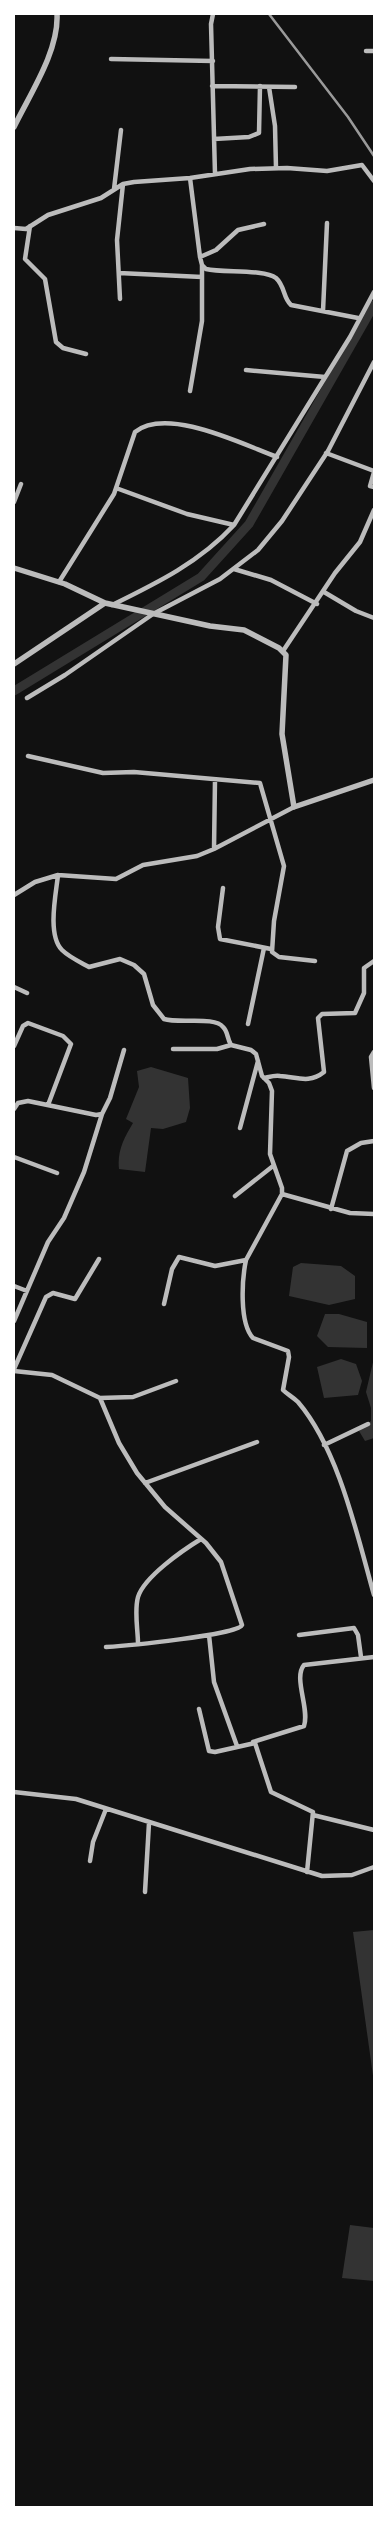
<svg xmlns="http://www.w3.org/2000/svg" width="388" height="2521" font-family="Jost,sans-serif">
	<rect width="100%" height="100%" fill="#111"/>
	<path fill="#333" d="M151,1067L188,1078L190,1108L186,1122L163,1129L151,1128L145,1172L119,1169C117,1151 124,1138 133,1123L126,1119L139,1087L137,1071Z
		M301,1263L341,1266L355,1276V1299L329,1305L289,1296L293,1267Z
		M325,1314H339L367,1322V1348L328,1347L317,1336Z
		M374,1358V1438L365,1441L359,1431L371,1421V1408L366,1392Z
		M341,1359L356,1364L362,1381L358,1395L324,1398L317,1367Z
		M374,1930V2083L353,1932Z
		M350,2225L374,2228V2281L342,2278Z"/>
	<g fill="none" stroke-linecap="round" stroke-linejoin="round">
		<path stroke="#333" stroke-width="9" d="M14,691L201,577L249,524L374,305"/>
		<path stroke="#bcbcbc" stroke-width="4.5" d="M213,14L211,24L215,174
			M366,51H374
			M111,59L213,61
			M212,86L295,87
			M269,87L275,126L276,168
			M214,139L249,137L259,133L260,86
			M190,178L200,257L202,265L206,269C223,273 264,269 276,278C285,286 283,298 291,305L358,318
			M114,189L121,130
			M30,226L25,259L45,279L56,342L63,348L86,354
			M14,228L26,229L48,215L101,198L123,184L134,182L190,178L250,169L287,168L327,171L362,165L374,181
			M200,257L216,250L238,230L264,224
			M119,273L202,277
			M120,299L117,240L123,184
			M323,311L327,223
			M246,370L325,377
			M190,391L202,321V265
			M326,453L374,471
			M374,472L370,486L374,487
			M116,488L187,514L234,525
			M14,502L21,484
			M234,569L271,580L317,604
			M59,582L114,494L135,432C167,406 244,445 277,457
			M324,592L356,611L374,618
			M112,605C157,583 200,562 234,525L350,337L374,292
			M283,651L335,573L360,542L374,510
			M27,698L65,675L153,614L220,579L258,550L282,521L328,451L374,362
			M28,756L103,773L134,772L260,783L284,866L274,921L272,952L279,957L315,961
			M214,849L215,780
			M58,875C56,894 47,935 62,950C69,957 80,962 89,967L120,959L134,965L144,974L153,1005L164,1019C179,1024 215,1016 223,1027C228,1031 227,1039 231,1045L251,1050L256,1054L262,1076L269,1083L272,1091L270,1154L282,1188V1194L246,1260C242,1279 239,1323 253,1338L288,1351L289,1357L283,1390C287,1394 293,1397 298,1402C339,1450 357,1535 374,1595
			M223,888L218,927L220,939L271,949
			M14,895L35,882L58,875L116,879L143,865L197,856L214,849L294,807
			M14,987L27,993
			M248,1024L264,948
			M14,1046L23,1026L28,1023L63,1036L71,1044L48,1105
			M173,1049H217L231,1045
			M374,1052L371,1057L374,1088
			M264,1078C269,1077 275,1075 280,1076C297,1077 309,1084 324,1072L318,1018L322,1014L355,1013L364,993V968L374,961
			M14,1109L18,1103L28,1101L96,1115L102,1114L110,1098L124,1050
			M240,1128L258,1061
			M14,1157L57,1173
			M282,1194L350,1213L374,1214
			M235,1196L273,1166
			M331,1209L347,1151L361,1143L374,1141
			M14,1286L27,1291
			M164,1304L172,1269L179,1257L215,1266L246,1260
			M14,1321L48,1242L64,1218L84,1172L102,1114
			M14,1369L46,1297L53,1293L75,1299L99,1259
			M14,1371L52,1375L100,1398L119,1443L137,1473L165,1507L206,1543L221,1562L242,1625C239,1635 123,1646 106,1647
			M100,1398L133,1397L176,1381
			M324,1445L368,1424
			M145,1483L257,1442
			M209,1635L214,1682L237,1746
			M299,1635L354,1628L358,1635L361,1657
			M138,1644C138,1630 134,1611 138,1597C144,1577 183,1550 201,1539
			M199,1709L209,1751L215,1752L255,1743L271,1792L313,1812L307,1872
			M253,1742L304,1726C310,1709 293,1678 304,1665L374,1657
			M14,1792L76,1799L322,1876L352,1875L374,1867
			M313,1815L374,1830
			M90,1861L93,1842L106,1809
			M145,1892L149,1823"/>
		<path stroke="#bcbcbc" stroke-width="5.5" d="M14,127C30,94 59,51 57,14
			M14,568L65,584L105,603
			M14,664L105,603L210,626L244,630L279,648L286,655L282,734L294,807L374,780"/>
		<path stroke="#9a9a9a" stroke-width="2.5" d="M269,14L348,117L374,156"/>
	</g>
	<rect width="388" height="2521" fill="none" stroke="#ffffff" stroke-width="30"/>
</svg>
